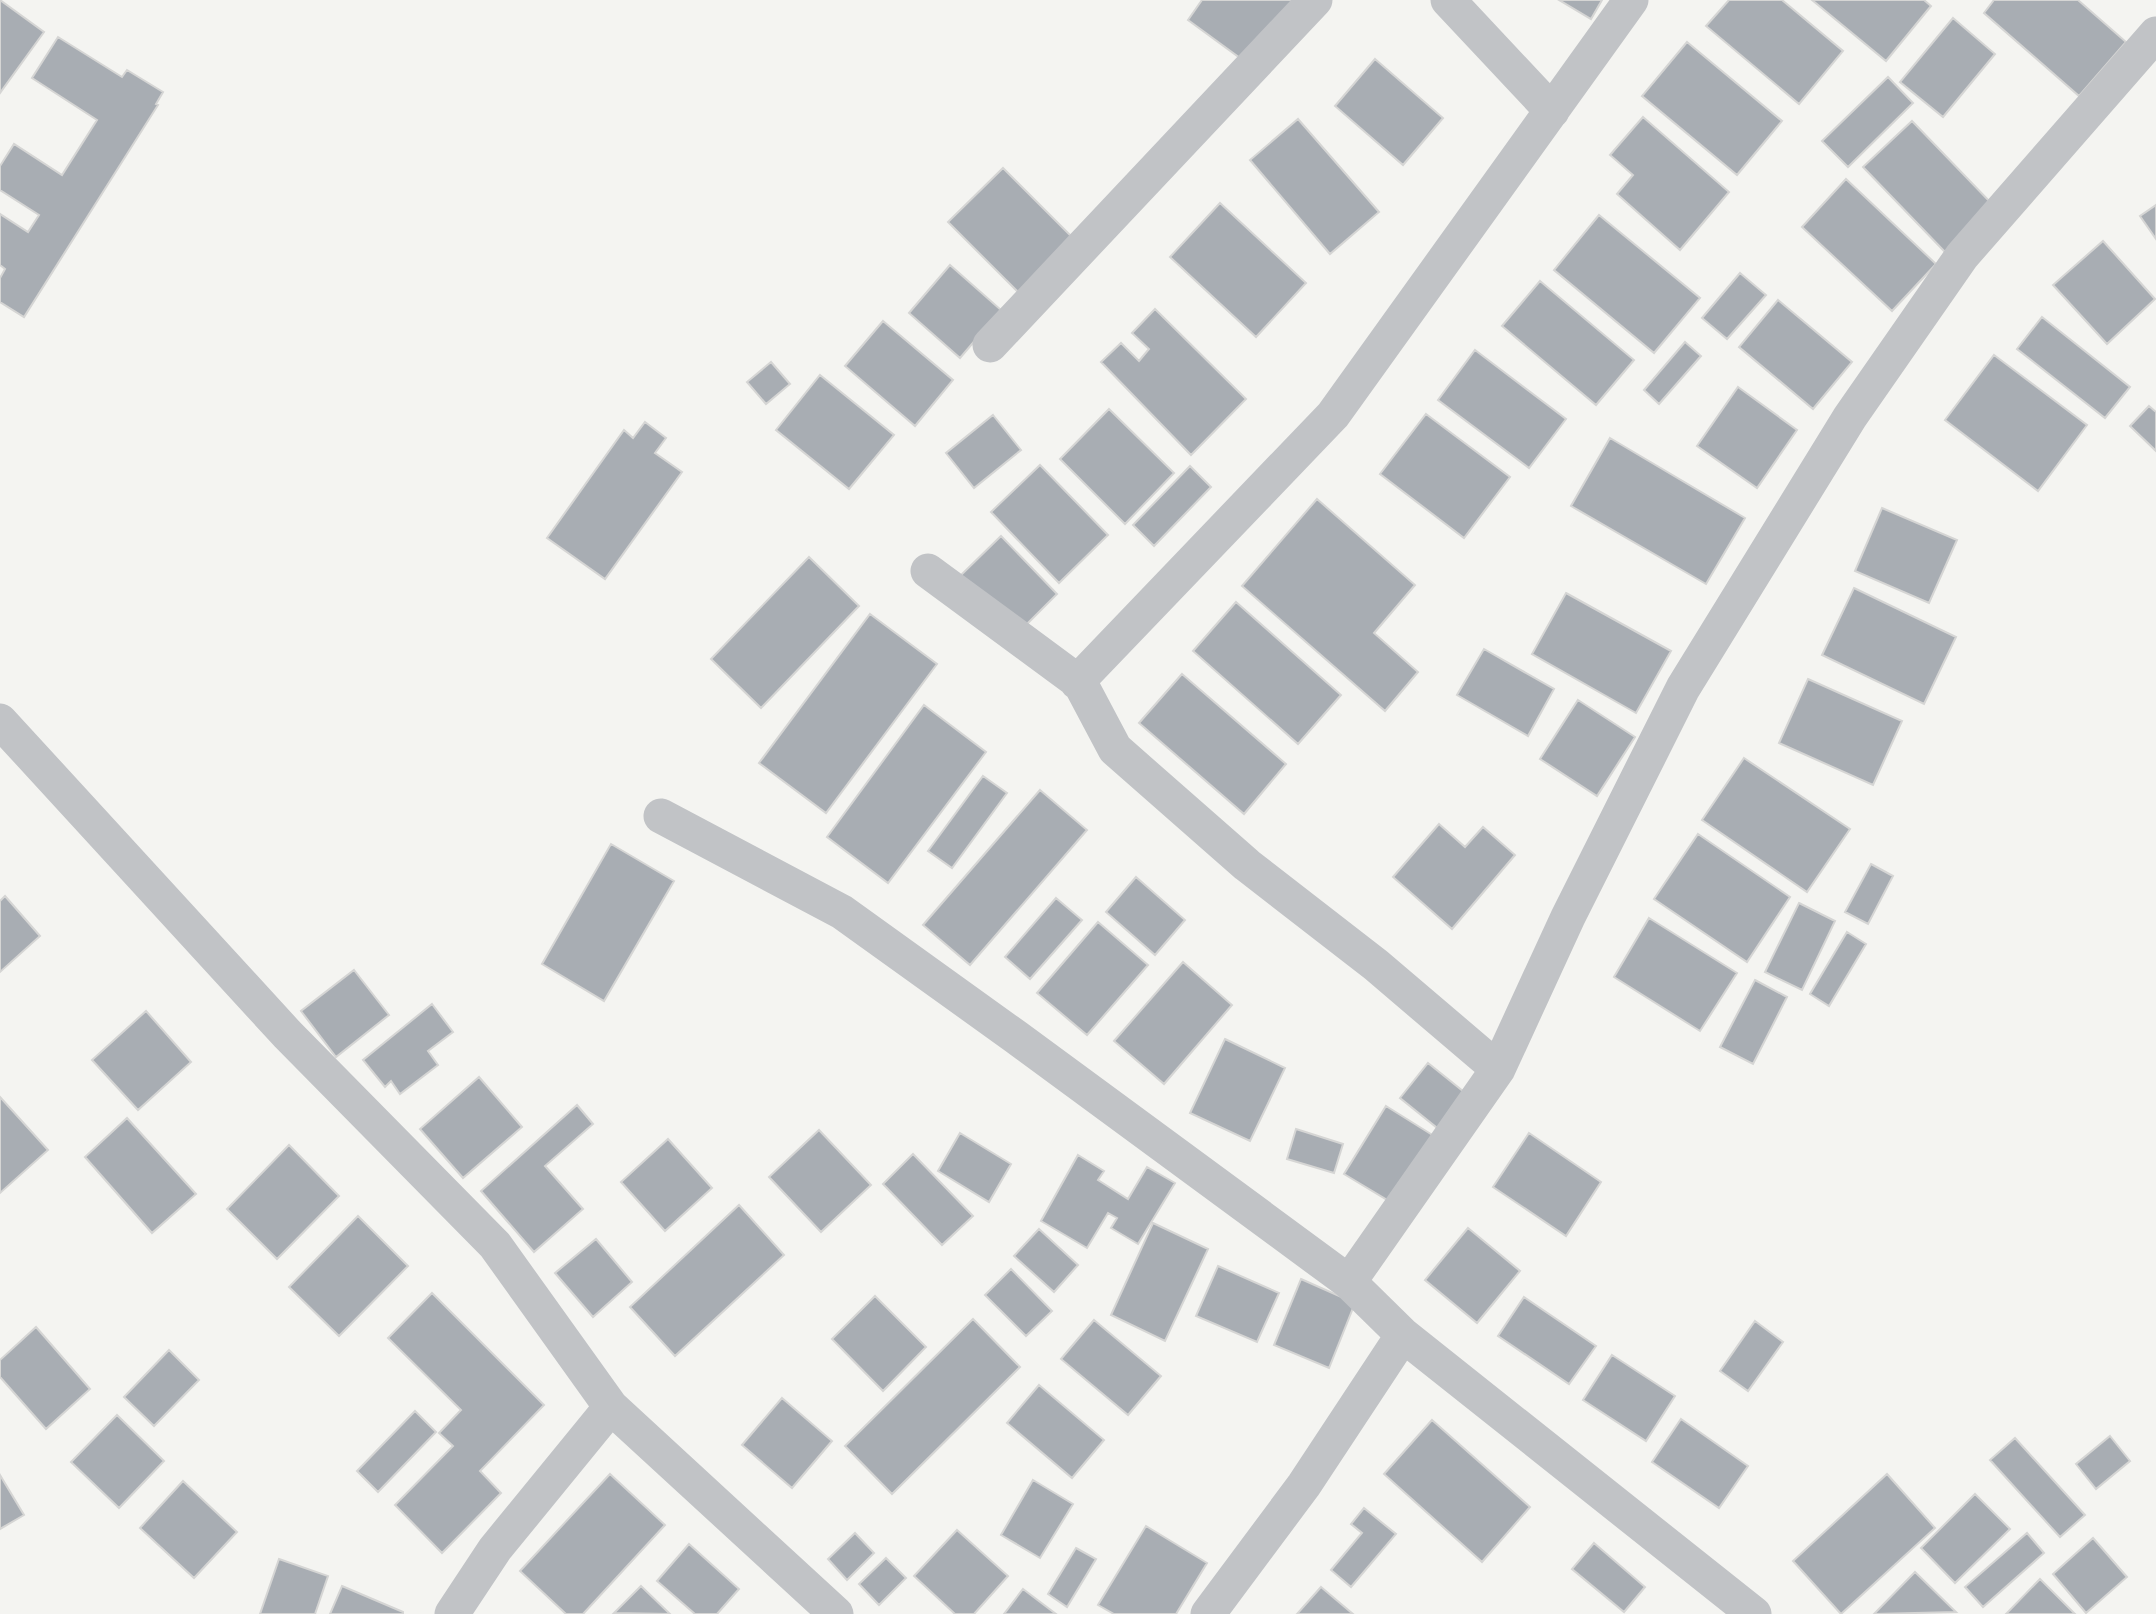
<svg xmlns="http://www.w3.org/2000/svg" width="2156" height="1614" font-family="'Sofia Sans Condensed',sans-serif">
	<rect width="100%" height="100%" fill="#f4f4f1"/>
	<path fill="#a8adb3" stroke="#d5d5d4" stroke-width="2" d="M0,0L44,32L0,93Z
		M1202,0H1298L1251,66L1188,20Z
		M1559,0H1602L1591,19Z
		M1729,0H1782L1843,51L1799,104L1706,26Z
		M1812,0H1924L1931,6L1886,61Z
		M1994,0H2078L2126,42L2079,96L1984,13Z
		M1953,18L1995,54L1943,117L1900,82Z
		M58,37L122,77L127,70L163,92L156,104L158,105L24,317L0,302V278L5,269L0,265V214L28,232L39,215L0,190V166L14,144L62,175L97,120L32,78Z
		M1687,42L1782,121L1737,175L1642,96Z
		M1375,59L1443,118L1403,165L1335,106Z
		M1888,77L1913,103L1848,167L1822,141Z
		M1643,117L1729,192L1680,250L1617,194L1633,175L1610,155Z
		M1298,119L1379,212L1330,254L1250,160Z
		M1912,121L1993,205L1945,252L1863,167Z
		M1003,168L1076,241L1021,295L948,222Z
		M1846,179L1936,264L1892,311L1802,227Z
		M1220,203L1306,283L1256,337L1170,257Z
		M2156,205V239L2140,216Z
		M1599,215L1700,298L1654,353L1554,270Z
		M2103,241L2155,299L2107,344L2053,285Z
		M950,265L1001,310L960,358L909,313Z
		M1740,273L1766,295L1727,339L1702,318Z
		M1540,281L1634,360L1596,405L1502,326Z
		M1778,300L1852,362L1813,409L1739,347Z
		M1155,309L1246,399L1191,455L1101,362L1121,343L1139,361L1149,349L1132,333Z
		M2042,317L2130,387L2105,418L2017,349Z
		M883,321L953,380L915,426L845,366Z
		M1685,342L1701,356L1659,404L1644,390Z
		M1475,350L1566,419L1529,468L1438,400Z
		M1994,355L2087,425L2038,491L1945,420Z
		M771,362L790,384L766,404L747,382Z
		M820,375L894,435L849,489L776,430Z
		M1738,387L1797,430L1757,488L1697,446Z
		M2149,406L2156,412V451L2130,426Z
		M1109,409L1174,473L1125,524L1060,459Z
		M1426,414L1510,477L1464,538L1380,474Z
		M993,415L1021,450L974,488L946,453Z
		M645,422L666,438L655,453L682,472L605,579L547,538L624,430L633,438Z
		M1610,438L1745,518L1706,584L1571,506Z
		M1040,465L1108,535L1059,583L991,512Z
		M1190,466L1211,487L1154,546L1133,525Z
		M1317,499L1415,585L1374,633L1418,672L1385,711L1242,586Z
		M1882,508L1957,540L1929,603L1855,571Z
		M1001,536L1057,594L1016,635L960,576Z
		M809,557L859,606L761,708L711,659Z
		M1854,588L1956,637L1924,704L1822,655Z
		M1566,593L1671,651L1636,713L1532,654Z
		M1236,602L1341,695L1298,744L1193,651Z
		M870,614L937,664L826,813L759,763Z
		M1484,649L1554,689L1528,736L1457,695Z
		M1182,674L1286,764L1244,814L1139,723Z
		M1808,679L1902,721L1873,785L1779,743Z
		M1578,700L1635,737L1597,796L1540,759Z
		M924,705L986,752L888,883L827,837Z
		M1744,758L1850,829L1807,892L1702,820Z
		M983,776L1007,793L952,868L928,851Z
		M1040,790L1087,830L970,965L923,925Z
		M1439,824L1465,847L1483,827L1515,855L1452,929L1393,877Z
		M1698,834L1790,897L1747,962L1654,899Z
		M611,844L674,881L604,1001L542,964Z
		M1871,864L1893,876L1868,924L1845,912Z
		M1136,877L1185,920L1155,955L1106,912Z
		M5,896L40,936L0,972V901Z
		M1056,898L1082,920L1030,979L1005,957Z
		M1799,903L1835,921L1802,990L1765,972Z
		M1649,918L1737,973L1700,1031L1614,977Z
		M1098,922L1148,965L1087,1035L1037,993Z
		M1847,932L1866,944L1829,1006L1810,994Z
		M1183,962L1232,1005L1164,1084L1114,1041Z
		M354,970L389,1015L336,1057L301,1011Z
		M1755,980L1787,997L1753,1064L1720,1047Z
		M432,1004L453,1032L428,1051L438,1065L400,1094L391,1081L385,1087L363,1060Z
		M146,1011L191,1062L138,1110L92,1060Z
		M1225,1039L1285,1068L1250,1141L1190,1113Z
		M1428,1063L1469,1096L1441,1131L1400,1098Z
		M479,1077L522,1127L463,1178L420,1129Z
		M0,1097L48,1150L0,1193Z
		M577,1105L593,1124L545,1166L583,1209L534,1252L481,1191Z
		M1386,1106L1434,1136L1394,1204L1344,1174Z
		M127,1118L196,1194L152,1233L85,1157Z
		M1296,1129L1343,1144L1334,1173L1287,1159Z
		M819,1130L871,1185L821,1232L769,1177Z
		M960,1133L1011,1164L989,1202L938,1171Z
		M1529,1133L1601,1182L1566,1236L1493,1187Z
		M668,1139L712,1188L665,1231L621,1182Z
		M289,1145L339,1196L277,1259L227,1209Z
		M913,1154L973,1216L942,1245L883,1184Z
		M1078,1155L1104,1171L1098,1180L1128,1199L1147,1167L1175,1183L1138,1244L1111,1228L1117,1218L1108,1213L1087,1248L1041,1221Z
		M739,1205L784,1255L675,1356L630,1307Z
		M358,1216L408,1266L339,1336L289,1287Z
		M1153,1223L1208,1249L1165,1341L1111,1315Z
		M1468,1228L1520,1271L1477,1323L1425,1280Z
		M1039,1229L1078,1265L1054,1292L1014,1256Z
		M596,1239L632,1282L593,1317L555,1273Z
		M1218,1266L1279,1293L1257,1342L1196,1316Z
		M1011,1269L1052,1311L1026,1336L985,1295Z
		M1301,1279L1355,1303L1329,1368L1274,1345Z
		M432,1293L544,1405L480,1471L501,1493L442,1553L395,1505L453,1446L439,1433L461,1410L388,1338Z
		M875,1296L926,1347L883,1391L832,1339Z
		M1524,1297L1596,1346L1569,1384L1498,1336Z
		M973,1319L1020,1367L892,1494L845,1446Z
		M1094,1320L1161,1376L1128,1415L1061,1359Z
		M1755,1321L1783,1342L1748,1391L1720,1371Z
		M36,1327L90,1389L46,1429L0,1377V1360Z
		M169,1350L199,1380L154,1426L124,1397Z
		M1612,1355L1675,1396L1646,1441L1583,1400Z
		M1039,1385L1104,1440L1072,1478L1007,1423Z
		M782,1398L832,1441L792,1488L742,1445Z
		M415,1411L436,1432L378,1492L357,1471Z
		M117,1415L164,1461L119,1508L71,1462Z
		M1681,1419L1748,1466L1719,1508L1652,1462Z
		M1432,1420L1530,1507L1482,1562L1384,1474Z
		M2110,1436L2130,1461L2096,1489L2076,1464Z
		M2015,1438L2085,1515L2060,1537L1990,1460Z
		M610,1474L665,1525L583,1614H566L520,1571Z
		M1887,1474L1935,1528L1841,1614L1793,1561Z
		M0,1475L24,1515L0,1529Z
		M1033,1480L1073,1504L1040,1558L1001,1535Z
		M183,1481L237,1532L194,1578L140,1528Z
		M1975,1494L2010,1529L1955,1583L1921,1548Z
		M1364,1508L1396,1534L1351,1587L1331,1570L1362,1533L1351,1524Z
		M1146,1526L1207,1563L1176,1614H1114L1098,1605Z
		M957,1530L1008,1576L974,1614H955L914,1576Z
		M855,1533L874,1553L847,1580L828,1559Z
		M2027,1533L2044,1553L1983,1607L1965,1587Z
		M2093,1538L2127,1577L2086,1613L2053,1574Z
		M1594,1543L1645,1587L1624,1612L1572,1569Z
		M689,1544L739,1589L717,1614H695L657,1581Z
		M1076,1548L1096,1559L1067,1607L1048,1594Z
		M886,1558L906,1578L879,1605L859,1584Z
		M279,1559L328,1576L315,1614H260Z
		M1915,1572L1956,1612L1874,1614Z
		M2040,1579L2075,1614H2006Z
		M342,1586L403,1612V1614H330Z
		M641,1586L670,1614L614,1613Z
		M1321,1587L1353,1614H1297Z
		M1023,1589L1056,1614H1004Z"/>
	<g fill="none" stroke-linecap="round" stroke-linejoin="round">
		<path stroke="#c1c3c6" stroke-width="35" d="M1448,0L1552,111
			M990,345L1315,0
			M928,571L1080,683L1115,749L1247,865L1376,965L1498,1069
			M1077,682L1333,415L1631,0
			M0,721L287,1034L495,1245L611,1407L836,1614
			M661,816L842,912L1016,1037L1349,1282L1403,1335L1754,1614
			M1349,1282L1498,1069L1568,917L1683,688L1850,417L1962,256L2156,34
			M452,1614L495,1549L611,1407
			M1208,1614L1304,1485L1403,1335"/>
	</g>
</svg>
